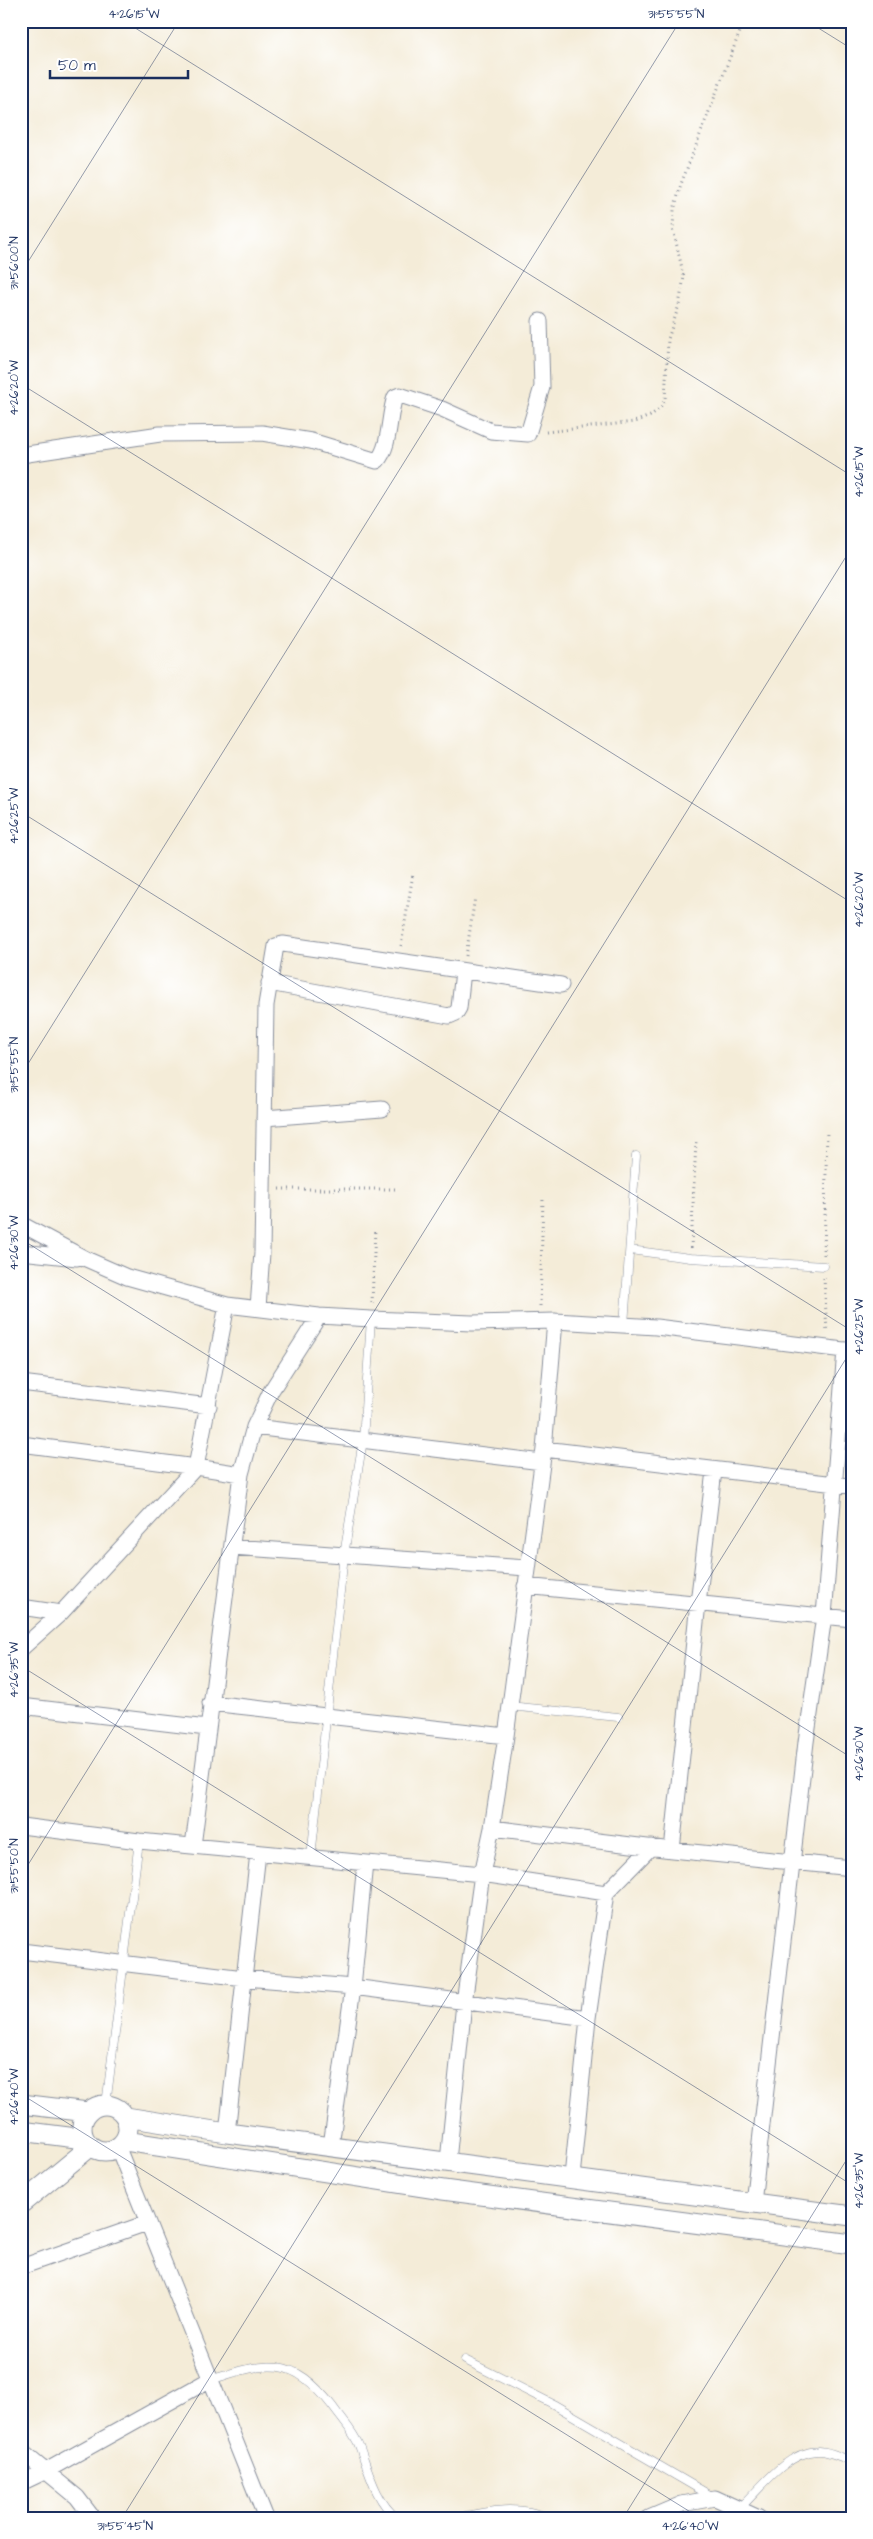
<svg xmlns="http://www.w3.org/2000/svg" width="873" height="2539" font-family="'Architects Daughter',sans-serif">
	<rect width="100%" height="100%" fill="#fff"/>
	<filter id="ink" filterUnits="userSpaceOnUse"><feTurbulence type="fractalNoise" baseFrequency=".02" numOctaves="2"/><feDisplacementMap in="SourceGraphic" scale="10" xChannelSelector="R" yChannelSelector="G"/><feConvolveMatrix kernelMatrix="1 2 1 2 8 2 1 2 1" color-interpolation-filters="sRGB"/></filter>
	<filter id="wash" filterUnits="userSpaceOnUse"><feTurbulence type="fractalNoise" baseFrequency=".0096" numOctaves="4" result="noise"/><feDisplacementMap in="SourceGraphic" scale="20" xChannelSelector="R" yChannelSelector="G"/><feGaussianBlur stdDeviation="1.12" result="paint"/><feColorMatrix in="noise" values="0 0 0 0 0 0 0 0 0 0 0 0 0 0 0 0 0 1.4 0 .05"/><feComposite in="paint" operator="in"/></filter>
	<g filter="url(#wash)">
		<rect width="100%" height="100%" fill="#f4ecd8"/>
	</g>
	<g filter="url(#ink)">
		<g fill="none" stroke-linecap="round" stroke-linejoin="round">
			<g stroke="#888e9b" stroke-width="9">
				<path id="service" d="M630,1250L690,1258L824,1266
					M624,1325L636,1156
					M509,1706L618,1717
					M311,1857L344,1555L363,1440L371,1319
					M106,2105L139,1841
					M465,2360L553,2404L713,2497
					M210,2380C267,2362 292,2354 333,2407C342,2420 355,2433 360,2448C369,2472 376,2502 397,2518
					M740,2508C761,2488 786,2452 818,2451C828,2450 842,2458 852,2461
					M457,2518C489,2510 519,2505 549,2518"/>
			</g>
			<g stroke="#888e9b" stroke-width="17">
				<path id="minor" d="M21,455L160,434L262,433L311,441L377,461C391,446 388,416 395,397L400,395L442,409L491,431L528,434L542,387L540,321
					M269,983L449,1016L456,1013L459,1008L463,971
					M264,1118L382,1109
					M21,1224L86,1259L127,1277L227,1305L196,1467L21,1444
					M21,1252L77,1258
					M227,1305L319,1316L371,1319L472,1323L555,1321L656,1327L852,1351
					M258,1308L262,1253L266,1005L276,946L283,944L561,985
					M21,1383L209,1406
					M254,1427L542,1462
					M544,1449L852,1486
					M232,1547L527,1568
					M525,1586L852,1619
					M21,1607L61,1613
					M21,1649L61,1613L196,1467L241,1474
					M210,1703L506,1736
					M21,1706L207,1728
					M21,1826L139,1841L482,1874L606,1893
					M492,1828L672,1850L852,1868
					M193,1846L241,1474L254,1427L271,1391L319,1316
					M672,1850L698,1603L714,1471
					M21,1951L244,1978L353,1987L588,2018
					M227,2133L258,1853
					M331,2146L353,1987L365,1863
					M118,2148L266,2518
					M448,2161L464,2003L482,1874L492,1828L506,1736L544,1449L555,1321
					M572,2177L588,2018L606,1893L651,1847
					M753,2203L806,1742L824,1616L845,1350
					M21,2267L147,2223
					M21,2451L77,2497L93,2518
					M21,2483L44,2472L209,2380
					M649,2518L682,2504L715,2498L759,2518"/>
			</g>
			<g stroke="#888e9b" stroke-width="21">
				<path id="tertiary" d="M21,2104L88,2112
					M82 2128a23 23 0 1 1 46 0a23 23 0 1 1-46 0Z
					M126,2117L227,2133L852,2216
					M21,2131L84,2139
					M125,2141L443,2190L852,2244
					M21,2204L90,2147"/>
			</g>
			<path stroke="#888e9b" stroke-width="3" stroke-dasharray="1 4" stroke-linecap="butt" d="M546,432L634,422L650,416L659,409L665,400L668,339L679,305L684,277L673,229L674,210L681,184L744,21
				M401,946L413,874
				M466,956L475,897
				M279,1189H395
				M691,1248L696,1141
				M824,1255L827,1130
				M824,1278L827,1332
				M372,1303L375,1228
				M540,1306L543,1199"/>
			<use href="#service" stroke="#fff" stroke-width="8"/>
			<use href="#minor" stroke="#fff" stroke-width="15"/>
			<use href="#tertiary" stroke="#fff" stroke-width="19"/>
		</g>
	</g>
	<path fill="none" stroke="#1b2f5e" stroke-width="1" stroke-opacity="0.45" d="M124,21L852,476M807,21L852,49M21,273L179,21M21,384L852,903M21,812L852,1331M21,1075L680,21M21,1239L852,1758M21,1666L852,2185M21,1876L852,547M21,2094L700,2518M122,2518L852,1349M623,2518L852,2151"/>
	<rect width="873" height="2539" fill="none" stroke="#fff" stroke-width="55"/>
	<path d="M50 70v8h138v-8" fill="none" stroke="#1b2f5e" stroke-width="2.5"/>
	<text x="58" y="70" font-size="15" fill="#1b2f5e" stroke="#ffffff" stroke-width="4" paint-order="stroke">50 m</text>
	<rect x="28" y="28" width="818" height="2484" fill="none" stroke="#1b2f5e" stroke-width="2"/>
	<g font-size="12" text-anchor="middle" fill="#1b2f5e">
		<text x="134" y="18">4°26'15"W</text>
		<text x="676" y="18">31°55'55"N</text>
		<text transform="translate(14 263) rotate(-90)" y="4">31°56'00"N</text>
		<text transform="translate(14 388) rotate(-90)" y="4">4°26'20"W</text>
		<text transform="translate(859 472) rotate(-90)" y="4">4°26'15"W</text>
		<text transform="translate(14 816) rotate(-90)" y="4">4°26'25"W</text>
		<text transform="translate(859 900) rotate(-90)" y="4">4°26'20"W</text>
		<text transform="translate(14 1065) rotate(-90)" y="4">31°55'55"N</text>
		<text transform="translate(14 1243) rotate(-90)" y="4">4°26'30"W</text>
		<text transform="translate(859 1327) rotate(-90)" y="4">4°26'25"W</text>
		<text transform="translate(14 1670) rotate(-90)" y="4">4°26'35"W</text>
		<text transform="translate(859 1754) rotate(-90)" y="4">4°26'30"W</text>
		<text transform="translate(14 1866) rotate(-90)" y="4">31°55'50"N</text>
		<text transform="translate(14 2097) rotate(-90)" y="4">4°26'40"W</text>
		<text transform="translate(859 2181) rotate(-90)" y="4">4°26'35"W</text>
		<text x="125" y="2530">31°55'45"N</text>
		<text x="690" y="2530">4°26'40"W</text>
	</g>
</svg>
